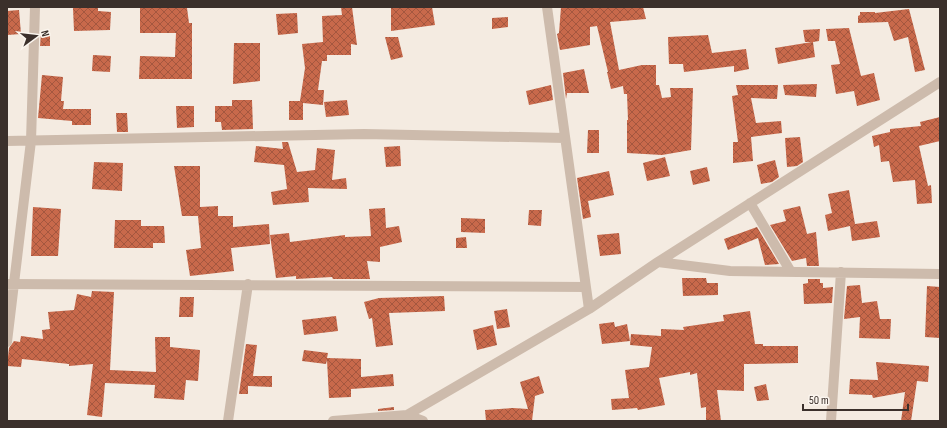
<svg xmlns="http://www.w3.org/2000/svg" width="947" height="428" font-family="'Sofia Sans Condensed',sans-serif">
	<defs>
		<pattern id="building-cross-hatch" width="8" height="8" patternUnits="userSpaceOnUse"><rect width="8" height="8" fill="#c8694b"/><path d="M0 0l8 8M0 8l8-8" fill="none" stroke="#a4573f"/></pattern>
	</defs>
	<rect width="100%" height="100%" fill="#f4ebe1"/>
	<path fill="url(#building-cross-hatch)" d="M341,7H352L357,45L351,44V55H327V61H322L318,90H324L323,105L303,103V120H289V101H300L305,68L302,44L323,42L322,16L342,15Z
		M391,7H432L435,25L391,31Z
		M561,7H643L646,19L610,22L619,70L642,65H656V85H659L662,98L671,97L670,88H693L691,150L662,155L627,153V120H628L627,94H624L623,86L611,89L607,72H608L597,26L590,27V45L560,50L557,34L559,33Z
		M73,8H98V11L111,12L110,30L74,31Z
		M140,8H187L189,23H192V79H139L140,56L175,57L176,33H140Z
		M909,9L925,70L915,72L908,37L894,41L888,22L858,23V16L860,15V12H875V13Z
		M19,10L21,34L7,35V11Z
		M297,13L298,33L278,35L276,14Z
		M508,17V27L492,29V18Z
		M849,28L861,76L874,73L880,100L857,106L854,91L836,94L831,65L840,64L835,41H828L826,29Z
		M820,29L819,41L813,42L815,57L778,64L775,48L812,42H805L803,30Z
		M41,33L50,34V46H40Z
		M708,35L712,53L746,49L749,69L734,72V66L684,72L683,64H669L668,37Z
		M385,37H398L403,57L391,60Z
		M234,43H260V81L233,84Z
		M93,55L111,56L110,72L92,71Z
		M584,69L589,93H567L566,99L563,73Z
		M42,75L63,77L61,101H64L63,109H91V125H72V121L38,118Z
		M817,84L816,97L785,95L783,85Z
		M551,85L553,100L529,105L526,91Z
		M736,85H778L777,99L751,98L756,123L781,121L782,133L751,137L753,161L733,163V142H738L732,96L738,95Z
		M232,100H252L253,129L222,130L221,122H215V106H232Z
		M347,100L349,115L326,117L324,102Z
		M176,106H194V127L177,128Z
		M116,113H127L128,132H117Z
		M940,117V141L919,146L928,186L931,185L932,203L917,204L915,180L893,182L889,161L881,162L879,145L874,147L872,136L890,132V129L921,126L920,122Z
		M588,130H599V153H587Z
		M800,137L803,162L797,166L787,167L785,138Z
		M282,142H288L297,172L315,170L317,148L335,150L332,180L346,178L347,189L308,188L309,202L273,205L271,192L287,189L284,165L254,162L256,146L283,149Z
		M400,146L401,166L386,167L384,147Z
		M665,157L670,176L647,181L643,163Z
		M775,160L779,177L772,182L761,184L757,165Z
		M94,162L123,163L122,191L92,189Z
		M174,166H200V207L218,206V216H233V227L269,224L270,244L231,248L234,271L190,276L186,250L201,248L198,216H182Z
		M707,167L710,181L693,185L690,171Z
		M609,171L614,195L588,201L591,217L583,219L577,178Z
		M849,190L855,224L877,221L880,237L852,241L850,226L828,231L825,215L832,213L828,194Z
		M800,206L807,234L816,232L819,266H807L806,258L792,261L770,225L786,221L783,210Z
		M33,207L61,209L58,256H31Z
		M385,208L386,228L399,226L402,242L380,247V262L367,261L370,279H333L332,277L296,279V276L276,278L270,235L289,233L290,242L345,235V237L371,236L369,209Z
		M529,210H542L541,226L528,225Z
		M461,218L485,219V233L461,232Z
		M115,220H141V226H164L165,243H153V248H114Z
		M757,227L779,264L765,265L758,238L728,250L724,239Z
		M619,233L621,254L600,256L597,235Z
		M466,237L467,248H456V238Z
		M682,278H706L707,283H718V295L683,296Z
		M808,279H820V283H823V288L833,287L832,303L804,304L803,284L808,283Z
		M860,285L862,303L877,301L880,319H891L890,339L859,338L860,317L844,319L847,286Z
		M927,286L940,287V338L925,337Z
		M92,291L114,292L110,370L156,372L155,337H170V347L200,350L198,381L186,380L184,400L154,398L155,385L105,383L102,417L87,415L93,364L69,366V364L22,359L21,367L7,366L9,348L14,341L20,342L21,336L43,339L42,330L50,329L48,312L74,310L77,294L91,297Z
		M444,296L445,311L389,313L393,345L376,347L372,318L369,319L364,302L379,298Z
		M180,297H194L193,317H179Z
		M507,309L510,327L497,329L494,311Z
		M750,311L755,344H763V346H798V363L744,364V391L717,390L721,421H706V407L701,408L697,373L690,375V372L659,378L665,405L638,410L637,408L612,410L611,399L629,398L625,370L649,367L652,347L630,345L631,334L661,336V329L684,330L683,327L724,321L723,315Z
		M336,316L338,331L304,335L302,320Z
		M614,322L615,327L627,324L630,341L602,344L599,324Z
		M493,325L497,345L477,350L473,330Z
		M246,344L257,345L253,376H272V387L248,386V394H239Z
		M304,350L328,353L327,358L361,359V377L393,374L394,386L351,389V397L329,398L327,360L326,364L302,361Z
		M876,362L929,366L928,382L917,381L911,421H901L905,392L873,398L872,395L849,394L850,379L878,380Z
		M539,376L544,393L535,396L532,421H486L485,410L513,408L528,409L520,382Z
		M766,384L769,400L757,401L754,387Z
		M394,407V410L378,411V409Z"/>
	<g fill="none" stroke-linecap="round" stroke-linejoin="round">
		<path stroke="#cdbbac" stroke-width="10" d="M547,7L589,309
			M7,141L364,134L565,138
			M750,203L791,272
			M658,262L730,271L940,274
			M7,284L586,287
			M7,342L31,141L35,7
			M228,421L248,284
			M333,421L407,415L423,421
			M403,421L407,415L589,309L658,262L940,82
			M831,421L841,272"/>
	</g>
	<rect width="947" height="428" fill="none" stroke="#3b302b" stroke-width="16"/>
	<g transform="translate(36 36) rotate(75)" stroke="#fbf5ee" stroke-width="3" paint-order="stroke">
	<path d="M0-3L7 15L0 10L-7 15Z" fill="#3b302b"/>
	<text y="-6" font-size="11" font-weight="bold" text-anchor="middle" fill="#3b302b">N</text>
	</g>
	<path d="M803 404v6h105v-6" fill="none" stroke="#3b302b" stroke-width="2"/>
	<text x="809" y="404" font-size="12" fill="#3b302b" stroke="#fbf5ee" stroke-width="3" paint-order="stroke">50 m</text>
</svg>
